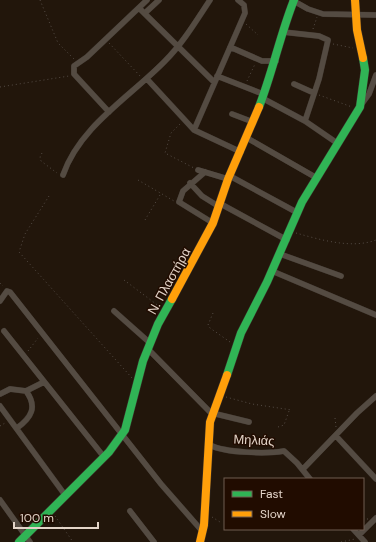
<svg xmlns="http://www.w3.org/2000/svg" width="376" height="542" font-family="'DM Sans',sans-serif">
	<rect width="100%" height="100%" fill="#22160b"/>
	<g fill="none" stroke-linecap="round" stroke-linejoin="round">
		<g stroke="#3b322b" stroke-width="6">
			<path id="street" d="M292,0L308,9L323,14L376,15
				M139,8L214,82
				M145,13L159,0
				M283,32L319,36L328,40L319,79L305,121
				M230,47L262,61H276
				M217,76L263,94
				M147,79L194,130L241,152
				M294,84L314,93
				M262,98L305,121L337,143
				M361,105L369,94L376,75
				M109,112L74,74V66L87,57L147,0
				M232,114L253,122
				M194,130L245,13L244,5L238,0
				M247,138L315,177
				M198,170L228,179
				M205,172L183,191L179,202L213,223
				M63,175C80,126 130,97 165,61C183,43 196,21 210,0
				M230,176L298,213
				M190,183L202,196L218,206
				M219,203L287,240
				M280,254L341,276
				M272,271L376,315
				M0,301L7,291L10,292L161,484L203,532
				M114,311L150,343
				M4,331L104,457
				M148,349L212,414
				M0,394L10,389L26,391L44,382
				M0,406L65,495
				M212,413L249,422
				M17,428C31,418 38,407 26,391
				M336,436L376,479
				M210,445C225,453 267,454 284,451L297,463L310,479
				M303,469L357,413L376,396
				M0,500L30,542
				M130,511L154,542
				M353,529L365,542
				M359,535L376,518"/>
		</g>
		<g stroke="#3b322b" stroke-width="9">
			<path id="fast" d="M259,107C273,71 280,35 294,0
				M227,375L241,333L267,282L302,202L360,107L365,70L363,58
				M19,542L109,452L125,430L143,361L158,324L172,299"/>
		</g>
		<g stroke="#3b322b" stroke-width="9">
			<path id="slow" d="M355,0L357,30L363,58
				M172,299L213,223L228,179L259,107
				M200,542L204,525L210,422L227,375"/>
		</g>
		<path stroke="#554c46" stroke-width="1" stroke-dasharray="1 3" stroke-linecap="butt" d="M40,0L58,43L74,59
			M246,24L258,35
			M313,29L317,17
			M109,43L141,77
			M333,44L353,48
			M247,81L255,64
			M0,87L69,76
			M319,95L352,107
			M180,124L171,133L165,153L194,168
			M42,153L40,157L41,161L57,173
			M138,180L174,201
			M49,196L25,234L19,252L132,378
			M145,220L160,195
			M296,233C321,240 352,249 376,240
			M124,280L160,307
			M0,283L3,286
			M213,313L208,325L210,328L230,342
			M28,351L38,338
			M226,397L252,404L292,410
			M335,418L336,427
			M0,426L5,423
			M278,427L284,425L289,411
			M55,516L73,542
			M212,517L220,522
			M363,519H368
			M341,542L355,539"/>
		<use href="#street" stroke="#544b42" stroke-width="5.5"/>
		<use href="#fast" stroke="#30b455" stroke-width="8"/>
		<use href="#slow" stroke="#ff9f0a" stroke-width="8"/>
	</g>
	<g text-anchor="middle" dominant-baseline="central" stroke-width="3" stroke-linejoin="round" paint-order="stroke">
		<g font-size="13" fill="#e3d4c8" stroke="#210c00">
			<text transform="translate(169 281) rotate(-61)">Ν. Πλαστήρα</text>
			<text transform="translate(254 440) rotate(3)">Μηλιάς</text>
		</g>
	</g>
	<rect x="224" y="478" width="140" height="52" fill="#210c00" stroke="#6f5c50"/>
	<rect x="232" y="491" width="20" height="6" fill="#30b455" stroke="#6f5c50"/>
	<text x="260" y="498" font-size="12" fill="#e3d4c8">Fast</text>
	<rect x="232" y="511" width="20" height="6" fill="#ff9f0a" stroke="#6f5c50"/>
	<text x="260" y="518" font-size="12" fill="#e3d4c8">Slow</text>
	<path d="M14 522v6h84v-6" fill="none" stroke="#e3d4c8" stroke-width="2"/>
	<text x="20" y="522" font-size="12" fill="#e3d4c8" stroke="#210c00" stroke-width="3" paint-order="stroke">100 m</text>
</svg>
